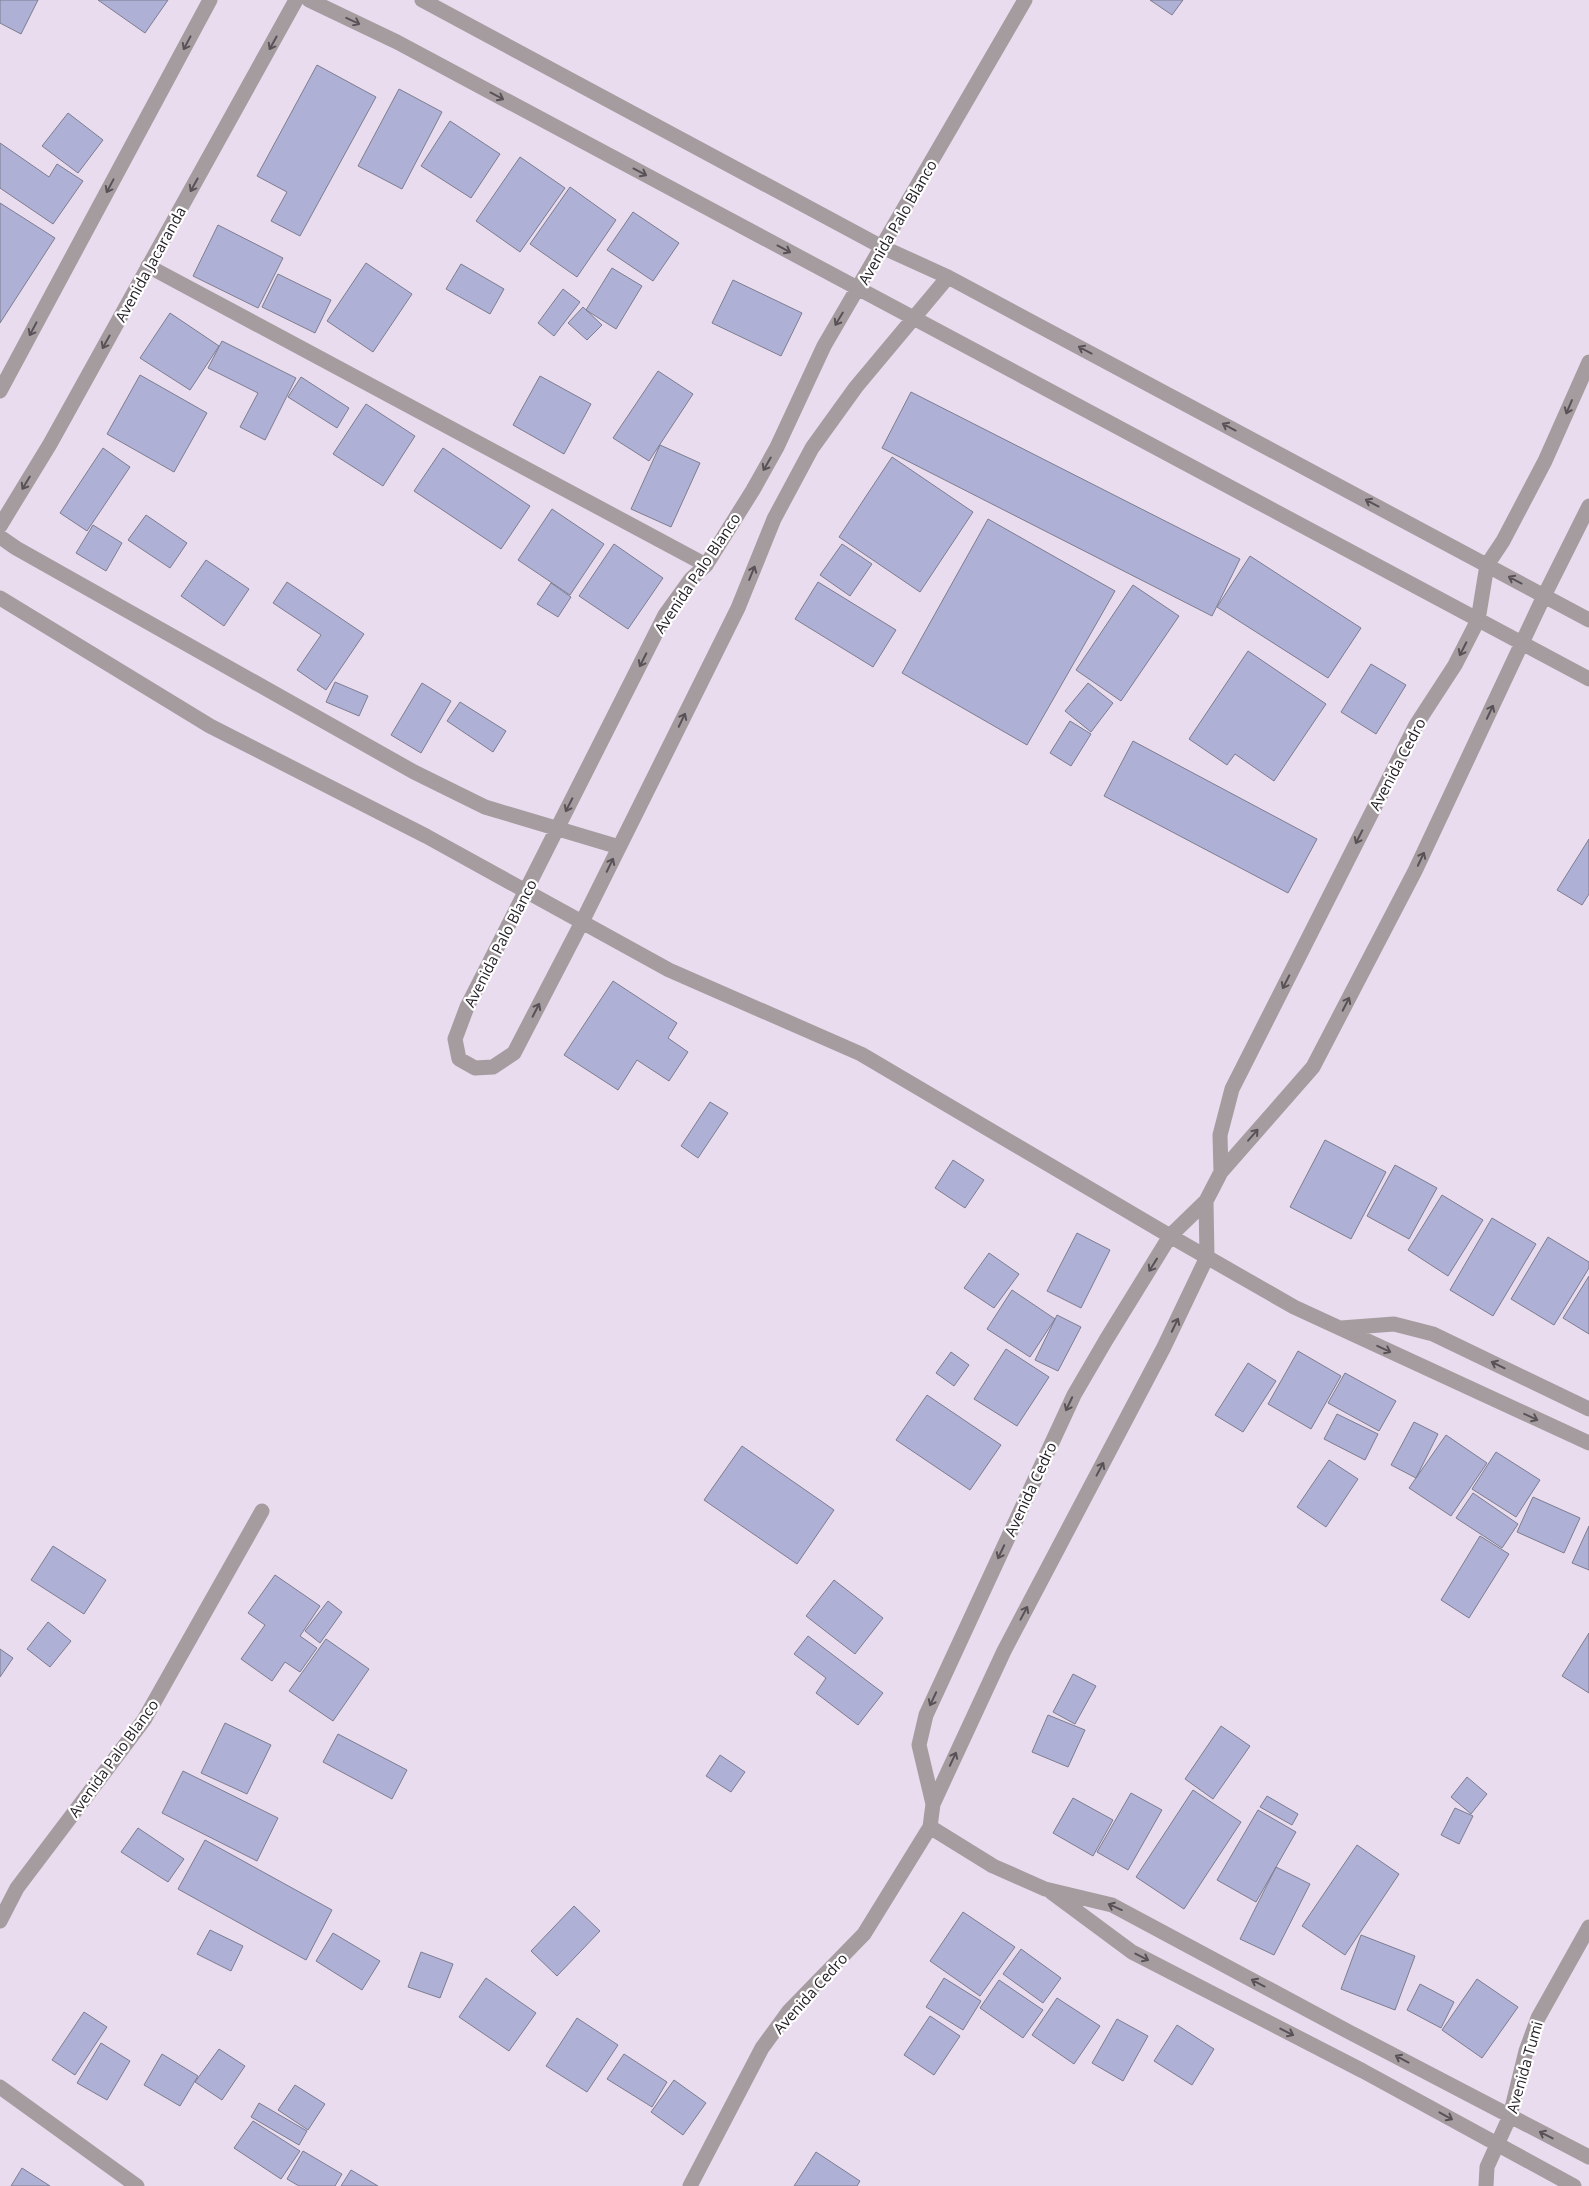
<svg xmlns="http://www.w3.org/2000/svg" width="1589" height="2186" font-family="'Open Sans',sans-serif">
	<rect width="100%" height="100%" fill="#e9dcee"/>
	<path fill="#afb0d5" stroke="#7d7d90" d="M0,0H38L21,34L0,23Z
		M98,0H168L145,33Z
		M1150,0H1183L1172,15Z
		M317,65L376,97L300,236L271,221L287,192L257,176Z
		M399,89L442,112L402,189L358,166Z
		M68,113L103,140L78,173L42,146Z
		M450,121L500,154L471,198L421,166Z
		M0,143L49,177L57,164L83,181L53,224L0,188Z
		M520,157L565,188L520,252L476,221Z
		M570,187L616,220L577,277L530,244Z
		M0,203L55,238L0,323Z
		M633,212L679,243L653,281L607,250Z
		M218,225L283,258L258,308L193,276Z
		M366,263L412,294L373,352L327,321Z
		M461,264L504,289L490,314L446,289Z
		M612,268L642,286L616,329L586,310Z
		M278,274L331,300L315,333L262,307Z
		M733,280L802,313L781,356L712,323Z
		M563,289L580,302L554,336L538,323Z
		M583,307L602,325L587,340L568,323Z
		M170,313L219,346L190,390L140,358Z
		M222,341L296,378L265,440L240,427L258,393L208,368Z
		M658,371L693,394L649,461L613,438Z
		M140,375L207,413L174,472L107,434Z
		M540,376L591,404L564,454L513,425Z
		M301,377L349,408L337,428L288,397Z
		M911,392L1240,559L1212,616L882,448Z
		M366,404L415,436L383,486L333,454Z
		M660,445L700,463L671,527L631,509Z
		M103,448L130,467L87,531L60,513Z
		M443,448L530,506L501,549L414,491Z
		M892,457L973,512L920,592L839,537Z
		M552,509L604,544L570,595L518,560Z
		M146,515L187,543L170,568L128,540Z
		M988,519L1115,591L1027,745L902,673Z
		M93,525L122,543L106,571L76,553Z
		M614,544L663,578L628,629L579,596Z
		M842,544L872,564L850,596L820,575Z
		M1250,556L1361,628L1328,678L1217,607Z
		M206,560L249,589L224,626L181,596Z
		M287,582L364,634L326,690L297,670L321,635L273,603Z
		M818,582L896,630L873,667L795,619Z
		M551,583L571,597L558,617L537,604Z
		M1133,585L1179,616L1121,701L1076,670Z
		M1248,651L1326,704L1274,781L1235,754L1227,765L1189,739Z
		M1371,664L1406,685L1376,734L1341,712Z
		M335,682L368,696L359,716L326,702Z
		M422,683L451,701L421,753L391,735Z
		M1088,683L1113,703L1091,732L1065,711Z
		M460,702L506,731L493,752L447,721Z
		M1070,721L1091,734L1071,766L1050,753Z
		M1133,741L1317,839L1288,893L1104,796Z
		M1589,839V894L1582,905L1557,890Z
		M613,981L677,1023L668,1038L688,1052L669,1081L637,1060L618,1090L564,1055Z
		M710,1102L728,1113L698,1158L681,1146Z
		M1325,1140L1386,1172L1351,1239L1290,1207Z
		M953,1160L984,1180L965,1208L935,1188Z
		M1395,1165L1437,1188L1409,1239L1367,1216Z
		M1442,1195L1483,1220L1448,1276L1408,1250Z
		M1492,1218L1536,1244L1493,1316L1450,1290Z
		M1077,1233L1110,1250L1081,1308L1047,1291Z
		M1548,1237L1589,1262V1268L1554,1325L1511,1299Z
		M989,1253L1019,1274L994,1308L964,1288Z
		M1589,1276V1334L1563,1318Z
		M1012,1290L1055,1319L1030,1357L987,1329Z
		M1057,1315L1081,1327L1058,1371L1035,1360Z
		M1006,1349L1049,1377L1017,1426L974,1399Z
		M1298,1351L1341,1376L1311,1429L1268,1404Z
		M951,1352L969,1365L954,1386L936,1373Z
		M1248,1363L1276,1381L1243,1432L1215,1415Z
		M1345,1373L1396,1401L1379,1431L1328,1403Z
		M927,1395L1001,1445L970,1490L896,1440Z
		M1337,1414L1378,1434L1365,1460L1324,1439Z
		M1414,1422L1438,1434L1416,1478L1391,1465Z
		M1446,1435L1487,1463L1451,1516L1409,1488Z
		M742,1446L834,1510L797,1564L704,1500Z
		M1496,1452L1540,1480L1516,1517L1472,1489Z
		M1329,1460L1358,1479L1326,1527L1297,1507Z
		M1473,1493L1518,1524L1502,1548L1456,1518Z
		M1533,1497L1580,1518L1564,1553L1517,1532Z
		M1589,1526V1570L1572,1563Z
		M1480,1536L1509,1554L1469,1618L1441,1600Z
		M53,1546L106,1580L84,1614L31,1580Z
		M275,1575L320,1606L300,1636L317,1648L300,1672L285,1662L272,1681L241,1659L265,1625L248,1613Z
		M834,1580L883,1618L855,1654L806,1616Z
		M328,1601L342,1612L320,1643L305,1631Z
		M48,1622L71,1641L50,1667L27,1649Z
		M1589,1633V1693L1562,1676Z
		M808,1636L883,1693L858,1725L816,1693L826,1678L794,1654Z
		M326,1639L369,1669L333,1721L289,1691Z
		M0,1649L13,1658L0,1677Z
		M1073,1674L1096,1686L1075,1724L1053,1712Z
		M1048,1715L1085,1730L1068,1767L1032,1752Z
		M225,1723L271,1745L247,1794L201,1773Z
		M1221,1726L1250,1746L1213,1799L1185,1779Z
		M338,1734L407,1770L392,1799L323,1762Z
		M720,1755L745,1772L731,1792L706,1776Z
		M183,1771L278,1818L257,1861L162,1813Z
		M1467,1777L1487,1794L1471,1814L1451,1797Z
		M1193,1790L1241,1822L1184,1909L1136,1877Z
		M1131,1793L1162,1810L1128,1870L1097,1852Z
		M1267,1796L1298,1814L1292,1825L1260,1807Z
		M1073,1798L1113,1820L1093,1856L1053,1833Z
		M1455,1808L1473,1816L1459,1844L1441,1835Z
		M1258,1810L1296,1832L1256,1902L1217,1880Z
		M138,1828L184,1859L168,1882L121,1852Z
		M205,1840L332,1910L306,1960L178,1889Z
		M1357,1845L1399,1874L1345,1955L1302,1926Z
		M1276,1867L1310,1884L1274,1955L1240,1939Z
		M574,1906L600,1931L557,1976L531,1951Z
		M963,1912L1015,1947L980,1996L930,1961Z
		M210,1930L243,1946L231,1971L197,1954Z
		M333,1933L380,1961L362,1990L316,1961Z
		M1361,1935L1415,1956L1395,2010L1341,1989Z
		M1021,1949L1061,1978L1043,2003L1003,1974Z
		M421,1952L453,1964L440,1998L408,1987Z
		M486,1978L536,2013L509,2051L459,2017Z
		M944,1978L981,2001L963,2030L926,2007Z
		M1477,1979L1518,2007L1482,2058L1442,2030Z
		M999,1980L1043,2010L1023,2038L980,2008Z
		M1420,1984L1454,2002L1441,2028L1407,2010Z
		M1057,1998L1100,2026L1074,2064L1032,2035Z
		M84,2012L107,2027L75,2075L52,2060Z
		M930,2016L960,2036L934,2075L904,2055Z
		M577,2018L618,2045L587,2092L546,2066Z
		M1117,2019L1148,2036L1123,2081L1092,2063Z
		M1177,2025L1214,2049L1192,2085L1154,2061Z
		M101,2043L130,2061L107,2100L77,2083Z
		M219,2049L245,2066L222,2100L195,2082Z
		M162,2054L198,2076L180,2106L144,2085Z
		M624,2054L667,2082L652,2107L607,2079Z
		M674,2080L706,2103L683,2135L651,2112Z
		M295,2085L325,2104L308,2130L278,2110Z
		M259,2103L307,2131L299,2145L251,2117Z
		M253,2121L300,2151L281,2179L234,2148Z
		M303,2151L342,2174L335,2186H299L287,2179Z
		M816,2152L860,2181L857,2186H794Z
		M22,2168L50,2186H11Z
		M351,2170L378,2186H341Z"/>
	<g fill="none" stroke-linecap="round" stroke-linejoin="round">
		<path stroke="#a59ca0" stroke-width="15" d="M148,266L706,565"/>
		<path stroke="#a59ca0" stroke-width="15" d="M309,0L397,42L1589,679
			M422,0L882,247L948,277L1589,620
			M948,277L856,387L812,448L774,519L738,608L582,922L514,1053L493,1067L475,1068L459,1059L455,1039L467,1007L665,615L691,579L706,565L753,490L777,447L824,346L1025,0
			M0,391L210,0
			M0,526L50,444L296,0
			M0,537L16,548L414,772L485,807L619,847
			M0,598L210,726L426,836L669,970L861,1054L1170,1236L1294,1307L1589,1443
			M1221,1172L1220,1135L1232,1089L1416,725L1455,665L1478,620L1487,565L1503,541L1545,461L1589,362
			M1341,1328L1394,1324L1433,1334L1589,1409
			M933,1804L1004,1651L1164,1347L1207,1257L1206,1201
			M930,1827L993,1866L1045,1889L1112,1905L1351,2033L1589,2157
			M1051,1892L1132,1952L1363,2071L1574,2186
			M0,1921L17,1888L144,1720L262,1511
			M0,2087L137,2186
			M690,2186L762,2048L789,2011L864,1934L930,1827L933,1804L919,1745L926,1715L1074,1395L1106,1340L1170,1236L1206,1201L1221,1172L1313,1067L1415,871L1544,596L1589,506
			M1486,2186L1487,2167L1510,2116L1526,2051L1538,2018L1589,1927"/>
	</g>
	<defs><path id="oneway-shaft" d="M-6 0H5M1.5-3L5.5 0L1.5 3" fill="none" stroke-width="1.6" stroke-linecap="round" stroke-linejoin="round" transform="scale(1.25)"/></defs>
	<g stroke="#585257">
		<use href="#oneway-shaft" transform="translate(353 21) rotate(25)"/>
		<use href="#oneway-shaft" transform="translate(187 43) rotate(118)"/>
		<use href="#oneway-shaft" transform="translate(273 43) rotate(119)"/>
		<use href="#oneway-shaft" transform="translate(497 96) rotate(28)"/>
		<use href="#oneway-shaft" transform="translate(640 172) rotate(28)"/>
		<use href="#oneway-shaft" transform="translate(194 185) rotate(119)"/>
		<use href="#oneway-shaft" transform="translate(110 186) rotate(118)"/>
		<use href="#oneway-shaft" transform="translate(784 249) rotate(28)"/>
		<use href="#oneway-shaft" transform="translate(839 319) rotate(121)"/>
		<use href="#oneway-shaft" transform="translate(33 329) rotate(118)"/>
		<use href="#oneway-shaft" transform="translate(106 342) rotate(119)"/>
		<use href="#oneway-shaft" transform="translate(1085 350) rotate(-152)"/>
		<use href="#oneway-shaft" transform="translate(1569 407) rotate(113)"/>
		<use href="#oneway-shaft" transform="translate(1229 427) rotate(-152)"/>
		<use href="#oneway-shaft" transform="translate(767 464) rotate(120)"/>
		<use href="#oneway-shaft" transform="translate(26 483) rotate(121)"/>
		<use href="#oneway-shaft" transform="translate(1372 503) rotate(-152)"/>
		<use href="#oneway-shaft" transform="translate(752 573) rotate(-68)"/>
		<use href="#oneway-shaft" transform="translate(1515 580) rotate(-152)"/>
		<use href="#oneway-shaft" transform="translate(1463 649) rotate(117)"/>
		<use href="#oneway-shaft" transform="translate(643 660) rotate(117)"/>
		<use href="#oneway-shaft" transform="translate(1490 712) rotate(-65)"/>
		<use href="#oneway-shaft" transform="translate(682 720) rotate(-64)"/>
		<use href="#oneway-shaft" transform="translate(569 805) rotate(117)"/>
		<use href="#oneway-shaft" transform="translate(1359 837) rotate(117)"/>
		<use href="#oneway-shaft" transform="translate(1421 859) rotate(-65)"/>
		<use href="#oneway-shaft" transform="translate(610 865) rotate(-64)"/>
		<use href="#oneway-shaft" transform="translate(1286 982) rotate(117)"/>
		<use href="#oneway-shaft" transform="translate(1346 1004) rotate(-63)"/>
		<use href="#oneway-shaft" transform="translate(536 1010) rotate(-63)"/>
		<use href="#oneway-shaft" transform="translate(1253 1135) rotate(-49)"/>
		<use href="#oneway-shaft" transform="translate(1153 1265) rotate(122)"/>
		<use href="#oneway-shaft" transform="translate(1175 1325) rotate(-64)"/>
		<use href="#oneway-shaft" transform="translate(1384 1349) rotate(25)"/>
		<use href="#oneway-shaft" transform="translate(1498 1365) rotate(-154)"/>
		<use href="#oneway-shaft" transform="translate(1069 1404) rotate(115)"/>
		<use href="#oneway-shaft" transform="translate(1531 1417) rotate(25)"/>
		<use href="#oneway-shaft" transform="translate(1100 1469) rotate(-62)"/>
		<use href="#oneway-shaft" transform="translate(1001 1552) rotate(115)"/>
		<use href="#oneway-shaft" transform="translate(1024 1613) rotate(-62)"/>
		<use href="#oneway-shaft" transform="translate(933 1699) rotate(115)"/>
		<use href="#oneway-shaft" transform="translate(953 1759) rotate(-65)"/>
		<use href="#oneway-shaft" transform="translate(1115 1907) rotate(-156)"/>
		<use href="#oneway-shaft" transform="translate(1142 1957) rotate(27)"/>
		<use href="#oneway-shaft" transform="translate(1258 1983) rotate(-152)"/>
		<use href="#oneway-shaft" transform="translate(1287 2032) rotate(27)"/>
		<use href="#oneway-shaft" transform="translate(1402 2059) rotate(-152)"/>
		<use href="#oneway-shaft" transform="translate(1446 2116) rotate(29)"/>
		<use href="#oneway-shaft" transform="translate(1546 2135) rotate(-153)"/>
	</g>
	<g text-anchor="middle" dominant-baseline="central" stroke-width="4.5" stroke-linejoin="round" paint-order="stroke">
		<g font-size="15" fill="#252027" stroke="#fff">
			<text transform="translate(897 222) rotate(-60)">Avenida Palo Blanco</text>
			<text transform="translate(150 264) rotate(-61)">Avenida Jacaranda</text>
			<text transform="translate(697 573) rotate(-56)">Avenida Palo Blanco</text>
			<text transform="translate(1397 764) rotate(-62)">Avenida Cedro</text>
			<text transform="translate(500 943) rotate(-63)">Avenida Palo Blanco</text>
			<text transform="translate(1030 1489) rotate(-65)">Avenida Cedro</text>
			<text transform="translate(113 1758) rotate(-54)">Avenida Palo Blanco</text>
			<text transform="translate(810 1993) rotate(-48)">Avenida Cedro</text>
			<text transform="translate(1524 2067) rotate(-74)">Avenida Tumi</text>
		</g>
	</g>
</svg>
